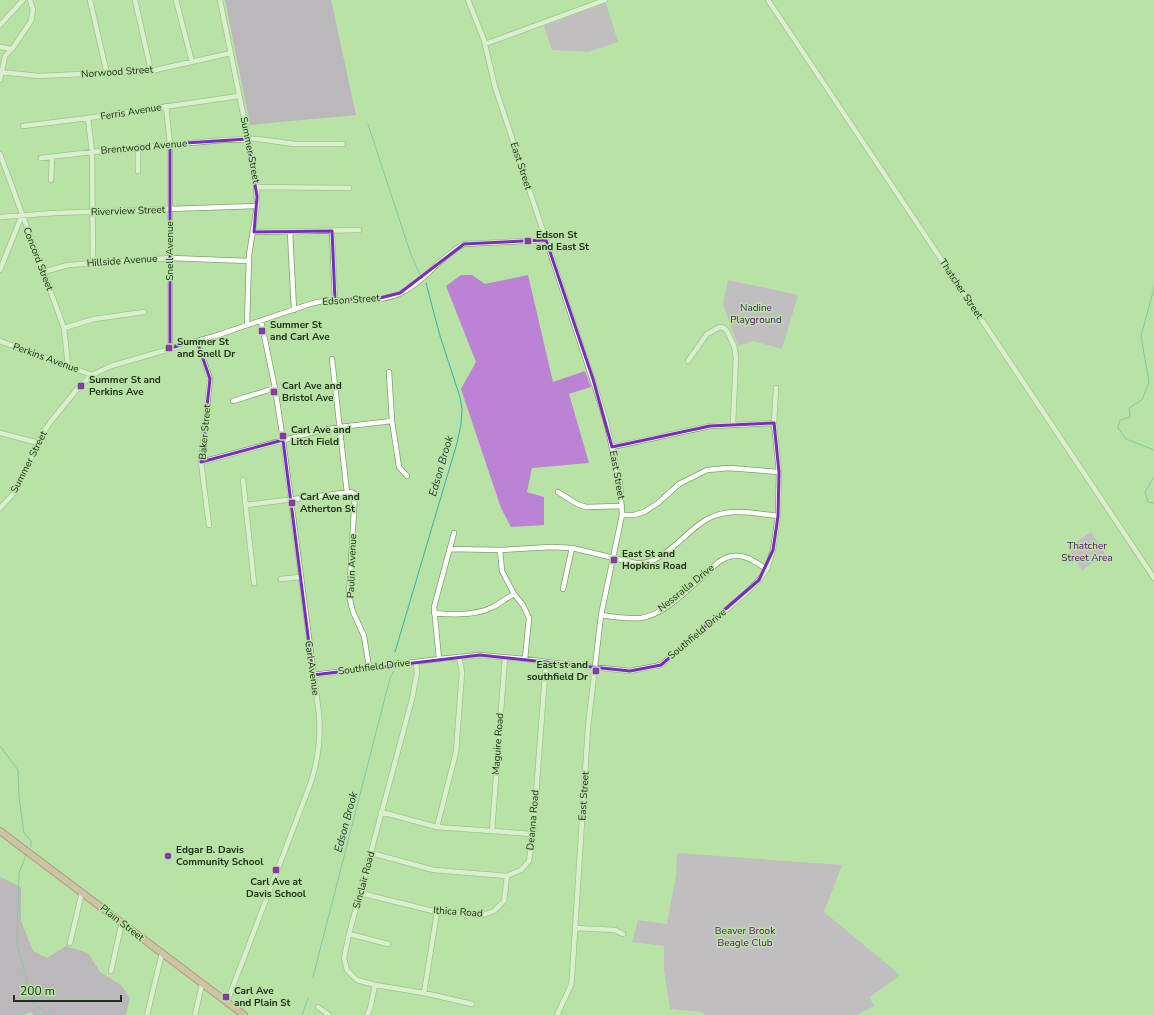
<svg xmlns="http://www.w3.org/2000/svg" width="1154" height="1015" font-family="'Nunito Sans',sans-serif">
	<rect width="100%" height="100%" fill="#b9e2a6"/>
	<path fill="#c892de" d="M606,3L618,42L588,52L552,50L544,26Z
		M728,280L798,295L782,349L753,341L738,346L723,304Z
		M1091,532L1106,555L1082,570L1068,548Z
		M677,853L842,865L824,912L900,975L870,997L874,1006L856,1015H704L703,1012L670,1009L664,970V946L632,942L638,920L667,924L676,876Z"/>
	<path fill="#bc83d4" d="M225,0H331L356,115L250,125Z
		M461,275H472L485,284L528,275L553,382L585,371L591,387L569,394L589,463L532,468L527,492L544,497V525L511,527L501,508L461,389L476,362L446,286Z
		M0,877L21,887V921L33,951L47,958L66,946L88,953L100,972L121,985L130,998L126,1015H33L31,1012L23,1015H0Z"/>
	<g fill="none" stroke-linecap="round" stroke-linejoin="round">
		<path stroke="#35afb0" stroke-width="1" d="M368,124L410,252L420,275
			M1154,284L1153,292L1141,336L1149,382L1142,400L1129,408L1130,417L1120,420L1118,428L1126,439L1154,450
			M1154,477L1145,492L1148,502L1154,503
			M395,652L457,443L461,424L462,409L460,397L440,336L426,283
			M0,746L18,770L19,797L24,833L31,841V847
			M26,855L19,873L17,945L34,1004L49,1015
			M313,977L390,678L394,671
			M302,1015L308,998"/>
		<g stroke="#7da36a" stroke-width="6">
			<path id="minor" d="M90,0L107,74
				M135,0L151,71
				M176,0L192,62
				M220,0L256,178L257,206L249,255L247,325
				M468,0L484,40L495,87L598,396L606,421L620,484L622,515L601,615L588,727L572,977L571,985L557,1015
				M768,0L1154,578
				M0,25L23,0
				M485,44L605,0
				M0,47L12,49
				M1,72L38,76L151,71L231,53
				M0,80L5,56L12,49L31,21L33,10L30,0
				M166,106L170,144V348
				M88,118L92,152L93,263
				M23,126L88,118L239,96
				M138,147V171
				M0,154L64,328L68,366
				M41,158L92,152L223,140L258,139L294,144H343
				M51,180L52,157
				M257,187L349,188
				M0,217L55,213L257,206
				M332,231L335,300
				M254,232L359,230
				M290,232L294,310
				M0,270L22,215
				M43,272L68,265L170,258L249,261
				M64,328L94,319L144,312
				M0,341L92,375
				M197,341L210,379L201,462L209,525
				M332,359L347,493
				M688,361L707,334L720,327L724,328L727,331L734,346L736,357L733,424
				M389,372L392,421L399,467L407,476
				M233,401L275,388
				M0,433L39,443
				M612,447L710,426L774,423
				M201,462L318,431L340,427L392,421
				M243,480L254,583
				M558,492L577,504L586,507L622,506
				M246,505L351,492L355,494L349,596L353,612L364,636L369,667
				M0,508L15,492L42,434L52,420L78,388L92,375L111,366L218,335L310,304C315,303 320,301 325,301C350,298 378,304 401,293C426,281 440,256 464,244L546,240
				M622,515H634L644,512L658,503L679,484L707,470L729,468L779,472
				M450,549L500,550L552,547L572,548L635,563C665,567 687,526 714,516C735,508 757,514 778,516
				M500,550L502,571L514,594L523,605L529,618L525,659
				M281,579L301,577
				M563,589L572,548
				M434,613C453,615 476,616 493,607C500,603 507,598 514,594
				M601,615C614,617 628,619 641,618C666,614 689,588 708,572C715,565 722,557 733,556C746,554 756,563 767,569
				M439,659L434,607L454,533
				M416,662L417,673L412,699L349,934L344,958L347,970L357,980L375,985L424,993L472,1004
				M313,675L439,659L480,655L525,659L546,662L630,671L661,665L746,593L759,580L767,569L773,550L778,516L779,472L774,423L776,388
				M381,812L437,827L533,834
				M437,827L456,752L462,672L459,657
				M492,831L505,657
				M371,853L434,870L507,876L521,870L529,861L533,834L546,662
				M360,893L437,912L483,915L494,911L504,901L507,876
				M575,928L615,930L623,934
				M349,934L388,944
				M70,943L82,892
				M111,971L122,922
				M424,993L437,912
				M227,1002L311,782C318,760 321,738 319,714L283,440L275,388L261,321
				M318,1007L329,1015
				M147,1015L162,953
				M195,1015L202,984
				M367,1015L370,1009L375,985"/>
		</g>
		<g stroke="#964c4d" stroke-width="8">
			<path id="major" d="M0,831L244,1015"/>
		</g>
		<use href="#minor" stroke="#fff" stroke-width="4.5"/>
		<use href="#major" stroke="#e69da5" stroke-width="6"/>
	</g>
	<path d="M0 0H1154V1015H0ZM248,139L257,197L254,232L332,231L335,300L380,298L400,293L464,244L546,240L593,379L612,447L710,426L774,423L779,472L778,516L773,550L759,580L661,665L630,671L480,655L313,675L283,440L201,462L210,379L197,341L170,348V144Z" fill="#b9e2a6" fill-opacity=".55" fill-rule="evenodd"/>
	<path fill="none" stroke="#7b2cbf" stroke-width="3" stroke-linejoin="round" d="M248,139L257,197L254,232L332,231L335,300L380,298L400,293L464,244L546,240L593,379L612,447L710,426L774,423L779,472L778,516L773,550L759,580L661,665L630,671L480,655L313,675L283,440L201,462L210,379L197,341L170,348V144Z"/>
	<g fill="#8938a7" stroke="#b9e2a6" stroke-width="1.5">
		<rect x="524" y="237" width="8" height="8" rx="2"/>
		<rect x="258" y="327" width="8" height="8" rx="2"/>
		<rect x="165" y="344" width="8" height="8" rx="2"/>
		<rect x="77" y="382" width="8" height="8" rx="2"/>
		<rect x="270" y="388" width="8" height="8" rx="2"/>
		<rect x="279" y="432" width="8" height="8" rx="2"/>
		<rect x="288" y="499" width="8" height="8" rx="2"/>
		<rect x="610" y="556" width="8" height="8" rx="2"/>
		<rect x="592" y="667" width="8" height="8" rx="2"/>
		<circle cx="168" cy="856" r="4"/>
		<rect x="272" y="866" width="8" height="8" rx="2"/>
		<rect x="222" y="993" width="8" height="8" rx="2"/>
	</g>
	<g text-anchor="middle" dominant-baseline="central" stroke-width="3" stroke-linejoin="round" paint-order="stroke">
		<g font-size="10" fill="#203018" stroke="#b9e2a6">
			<text transform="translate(117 72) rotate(-4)">Norwood Street</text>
			<text transform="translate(131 112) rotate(-9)">Ferris Avenue</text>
			<text transform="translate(144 147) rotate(-5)">Brentwood Avenue</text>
			<text transform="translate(250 150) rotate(79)">Summer Street</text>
			<text transform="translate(521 166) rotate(72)">East Street</text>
			<text transform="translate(128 211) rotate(-2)">Riverview Street</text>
			<text transform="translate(170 251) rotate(-90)">Snell Avenue</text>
			<text transform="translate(38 259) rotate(69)">Concord Street</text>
			<text transform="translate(122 261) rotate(-4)">Hillside Avenue</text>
			<text transform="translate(961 289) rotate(56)">Thatcher Street</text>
			<text transform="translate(351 300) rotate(-4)">Edson Street</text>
			<text transform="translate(46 358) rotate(20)">Perkins Avenue</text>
			<text transform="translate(205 432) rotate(-85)">Baker Street</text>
			<text transform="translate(29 462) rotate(-63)">Summer Street</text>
			<text transform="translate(617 475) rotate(80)">East Street</text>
			<text transform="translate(352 566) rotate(-88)">Paulin Avenue</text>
			<text transform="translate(686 588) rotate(-39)">Nessralla Drive</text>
			<text transform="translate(697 634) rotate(-40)">Southfield Drive</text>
			<text transform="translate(374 667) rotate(-7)">Southfield Drive</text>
			<text transform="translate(312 668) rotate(82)">Carl Avenue</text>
			<text transform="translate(498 744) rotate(-86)">Maguire Road</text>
			<text transform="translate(584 796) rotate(-86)">East Street</text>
			<text transform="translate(533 820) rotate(-85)">Deanna Road</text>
			<text transform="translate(364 880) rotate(-75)">Sinclair Road</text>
			<text transform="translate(458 912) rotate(4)">Ithica Road</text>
			<text transform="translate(122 923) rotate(38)">Plain Street</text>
		</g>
		<g font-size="10" font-weight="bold" fill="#203018" stroke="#b9e2a6" text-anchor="start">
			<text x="536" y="235">Edson St<tspan x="536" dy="12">and East St</tspan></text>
			<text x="270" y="325">Summer St<tspan x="270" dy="12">and Carl Ave</tspan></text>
			<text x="177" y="342">Summer St<tspan x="177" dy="12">and Snell Dr</tspan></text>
			<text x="89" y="380">Summer St and<tspan x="89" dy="12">Perkins Ave</tspan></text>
			<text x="282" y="386">Carl Ave and<tspan x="282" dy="12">Bristol Ave</tspan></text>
			<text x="291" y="430">Carl Ave and<tspan x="291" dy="12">Litch Field</tspan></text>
			<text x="300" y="497">Carl Ave and<tspan x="300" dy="12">Atherton St</tspan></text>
			<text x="622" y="554">East St and<tspan x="622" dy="12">Hopkins Road</tspan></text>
			<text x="588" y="665" text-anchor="end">East st and<tspan x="588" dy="12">southfield Dr</tspan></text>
			<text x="176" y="850">Edgar B. Davis<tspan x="176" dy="12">Community School</tspan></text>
			<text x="276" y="882" text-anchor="middle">Carl Ave at<tspan x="276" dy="12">Davis School</tspan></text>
			<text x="234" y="991">Carl Ave<tspan x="234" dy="12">and Plain St</tspan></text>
		</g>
		<g font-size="10" fill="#5b0f73" stroke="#b9e2a6">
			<text x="756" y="308">Nadine<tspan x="756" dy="12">Playground</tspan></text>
			<text x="1087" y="546">Thatcher<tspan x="1087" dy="12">Street Area</tspan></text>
			<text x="745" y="931">Beaver Brook<tspan x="745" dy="12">Beagle Club</tspan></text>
		</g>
		<g font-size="11" font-style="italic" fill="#1e3838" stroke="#b9e2a6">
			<text transform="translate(441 466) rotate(-74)">Edson Brook</text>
			<text transform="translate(346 822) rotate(-75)">Edson Brook</text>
		</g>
	</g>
	<path d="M14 995v6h107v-6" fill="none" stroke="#203018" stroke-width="2"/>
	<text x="20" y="995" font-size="12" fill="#203018" stroke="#b9e2a6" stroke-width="3" paint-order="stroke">200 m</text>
</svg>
